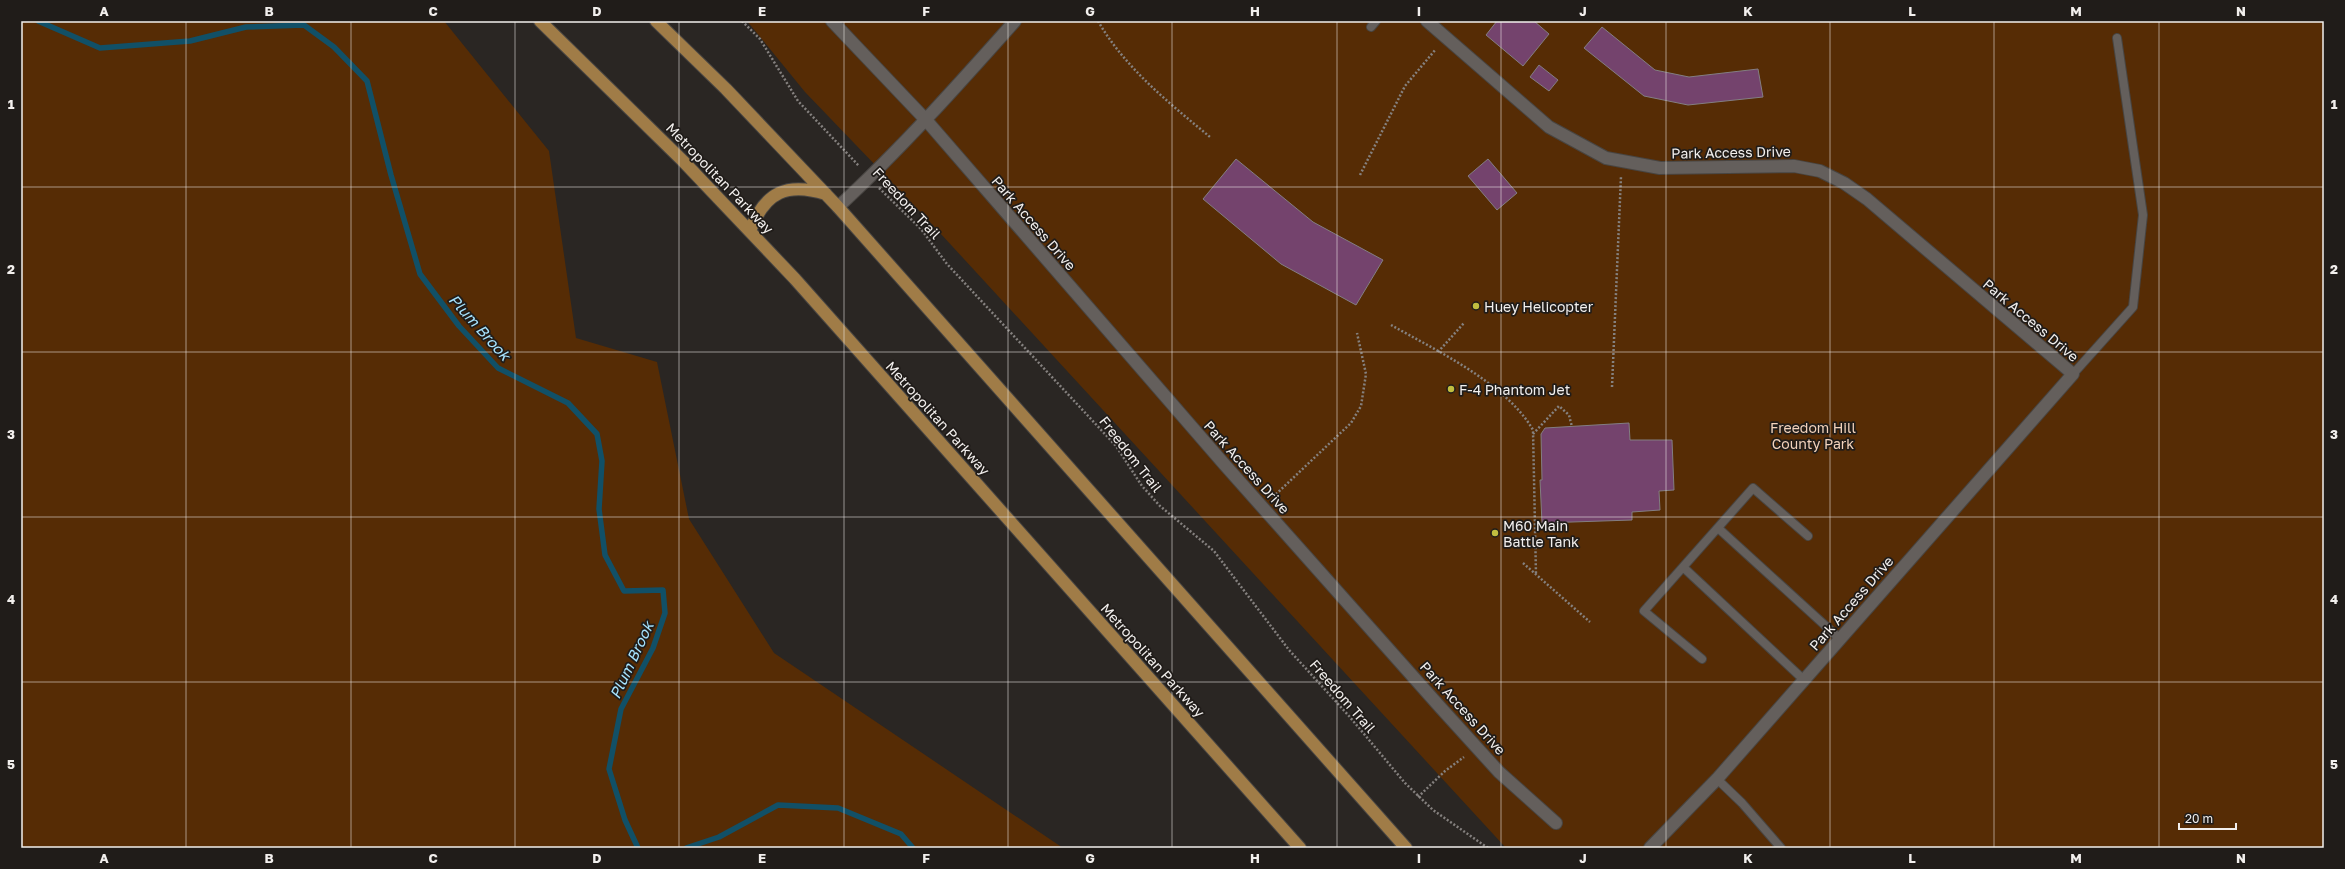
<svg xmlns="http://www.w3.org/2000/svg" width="2345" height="869" font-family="'Golos Text',sans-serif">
	<rect width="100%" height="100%" fill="#2a2623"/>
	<path fill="#562c05" d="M21,21H444L549,151L576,338L657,362L689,519L774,653L1063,848H21Z
		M747,21H2324V848H1506L929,221L805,92Z"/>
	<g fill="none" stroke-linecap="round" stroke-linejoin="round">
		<path stroke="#115067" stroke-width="5.5" d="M38,21L100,48L190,41L246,27L304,25L334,47L367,81L391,175L420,274L459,326L498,368L568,403L597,434L602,461L599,509L605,555L624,591L663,590L665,613L653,648L621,709L609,769L625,820L638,848
			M686,848L719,837L778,805L838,808L901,834L913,848"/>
	</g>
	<path fill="#74436d" stroke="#837e82" d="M1497,21H1534L1549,34L1523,66L1486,35Z
		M1602,27L1655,70L1689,77L1758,69L1763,97L1688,105L1644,96L1584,48Z
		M1539,65L1558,80L1549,91L1530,77Z
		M1236,159L1313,222L1383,260L1356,305L1281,264L1203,199Z
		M1488,159L1517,193L1497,210L1468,176Z
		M1629,423L1630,440H1672L1674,490L1659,491L1660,510L1632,512V520L1542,523L1540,480H1542L1541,434L1545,428Z"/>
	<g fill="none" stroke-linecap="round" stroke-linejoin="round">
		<g stroke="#484542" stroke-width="10">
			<path id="service" d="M1371,27L1376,21
				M2073,374L2133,307L2143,215L2117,38
				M1718,528L1840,639
				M1683,567L1804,680
				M1702,659L1644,611L1753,488L1808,536
				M1717,779L1742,803L1781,848"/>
		</g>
		<g stroke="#484542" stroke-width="14">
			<path id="minor" d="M832,21L926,120L1224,464L1440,707L1499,772L1556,823
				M1427,21L1549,127L1606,158L1660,168L1794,166L1820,171L1844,183L1867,199L2073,374L1717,779L1650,848
				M838,207C901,149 958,85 1015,21"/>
		</g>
		<g stroke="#484542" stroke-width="14">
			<path id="primary" d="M540,21L683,161L795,279L1300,848
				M656,21L726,89L838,207L1406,848
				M750,231C765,191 788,182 826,194"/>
		</g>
		<path stroke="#85817f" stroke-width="2.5" stroke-dasharray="2 2" stroke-linecap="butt" d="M742,21L760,39L798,101L859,166
			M1098,21C1125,68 1169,103 1210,137
			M1360,175L1405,86L1436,49
			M879,188L921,229L947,264L1116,446L1142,486L1160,506L1214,551L1289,650L1349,716L1405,783L1433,810L1488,848
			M1391,325C1437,351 1506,383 1533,430L1536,575
			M1438,352L1464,323
			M1612,387L1621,176
			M1533,434L1559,406L1569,415L1572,427
			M1273,497L1351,423L1361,406L1366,374L1357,333
			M1523,563L1590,622
			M1418,797L1445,771L1464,757"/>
		<use href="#service" stroke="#645f5c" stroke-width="8"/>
		<use href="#minor" stroke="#645f5c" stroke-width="12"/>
		<use href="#primary" stroke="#a07c47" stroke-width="12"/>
	</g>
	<path fill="none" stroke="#f2efed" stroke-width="1" stroke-opacity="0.55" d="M186,21V848M351,21V848M515,21V848M679,21V848M844,21V848M1008,21V848M1172,21V848M1337,21V848M1501,21V848M1666,21V848M1830,21V848M1994,21V848M2159,21V848M21,187H2324M21,352H2324M21,517H2324M21,682H2324"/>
	<g fill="#c1be40" stroke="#201c19" stroke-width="1.5">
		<circle cx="1476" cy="306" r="4"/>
		<circle cx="1451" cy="389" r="4"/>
		<circle cx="1495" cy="533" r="4"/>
	</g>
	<g text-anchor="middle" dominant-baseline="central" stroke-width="3.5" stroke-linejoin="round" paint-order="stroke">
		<g font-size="14" fill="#f2efed" stroke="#201c19">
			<text transform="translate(1731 152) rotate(-1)">Park Access Drive</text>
			<text transform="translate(720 178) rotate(46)">Metropolitan Parkway</text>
			<text transform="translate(907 203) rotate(47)">Freedom Trail</text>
			<text transform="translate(1034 223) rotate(49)">Park Access Drive</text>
			<text transform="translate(2031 320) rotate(40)">Park Access Drive</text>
			<text transform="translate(938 418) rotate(48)">Metropolitan Parkway</text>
			<text transform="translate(1131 454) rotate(52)">Freedom Trail</text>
			<text transform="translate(1247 467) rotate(48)">Park Access Drive</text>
			<text transform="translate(1851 603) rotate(-49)">Park Access Drive</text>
			<text transform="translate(1153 660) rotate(48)">Metropolitan Parkway</text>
			<text transform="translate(1343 696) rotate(49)">Freedom Trail</text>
			<text transform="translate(1463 708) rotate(48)">Park Access Drive</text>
		</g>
		<g font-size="14" fill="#f2efed" stroke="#201c19" text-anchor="start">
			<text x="1484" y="306">Huey Helicopter</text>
			<text x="1459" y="389">F-4 Phantom Jet</text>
			<text x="1503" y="525">M60 Main<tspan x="1503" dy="16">Battle Tank</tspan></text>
		</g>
		<g font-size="14" fill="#f3d3bc" stroke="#201c19">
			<text x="1813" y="427">Freedom Hill<tspan x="1813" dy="16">County Park</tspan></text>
		</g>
		<g font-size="15" font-style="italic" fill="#a7e4ff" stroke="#201c19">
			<text transform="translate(480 327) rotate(48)">Plum Brook</text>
			<text transform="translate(631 660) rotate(-65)">Plum Brook</text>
		</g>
	</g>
	<rect width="2345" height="869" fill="none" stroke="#201c19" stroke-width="44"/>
	<path d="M2179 823v6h57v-6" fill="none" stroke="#f2efed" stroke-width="2"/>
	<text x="2185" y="823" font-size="12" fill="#f2efed" stroke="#201c19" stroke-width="3" paint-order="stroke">20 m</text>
	<rect x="22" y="22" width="2301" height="825" fill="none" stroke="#f2efed" stroke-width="1.5"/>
	<g font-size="13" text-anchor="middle" font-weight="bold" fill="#f2efed">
		<text x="104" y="16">A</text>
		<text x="269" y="16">B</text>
		<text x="433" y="16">C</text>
		<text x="597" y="16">D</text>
		<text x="762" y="16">E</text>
		<text x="926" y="16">F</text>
		<text x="1090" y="16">G</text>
		<text x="1255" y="16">H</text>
		<text x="1419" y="16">I</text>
		<text x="1583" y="16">J</text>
		<text x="1748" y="16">K</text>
		<text x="1912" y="16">L</text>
		<text x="2076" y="16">M</text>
		<text x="2241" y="16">N</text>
		<text x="11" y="109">1</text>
		<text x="2334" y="109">1</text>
		<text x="11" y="274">2</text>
		<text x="2334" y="274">2</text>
		<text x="11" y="439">3</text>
		<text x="2334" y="439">3</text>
		<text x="11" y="604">4</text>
		<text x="2334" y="604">4</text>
		<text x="11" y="769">5</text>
		<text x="2334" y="769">5</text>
		<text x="104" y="863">A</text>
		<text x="269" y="863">B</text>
		<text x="433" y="863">C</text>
		<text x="597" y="863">D</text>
		<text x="762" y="863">E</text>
		<text x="926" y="863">F</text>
		<text x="1090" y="863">G</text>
		<text x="1255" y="863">H</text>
		<text x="1419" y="863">I</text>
		<text x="1583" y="863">J</text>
		<text x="1748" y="863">K</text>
		<text x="1912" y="863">L</text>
		<text x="2076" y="863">M</text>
		<text x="2241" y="863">N</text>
	</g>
</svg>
